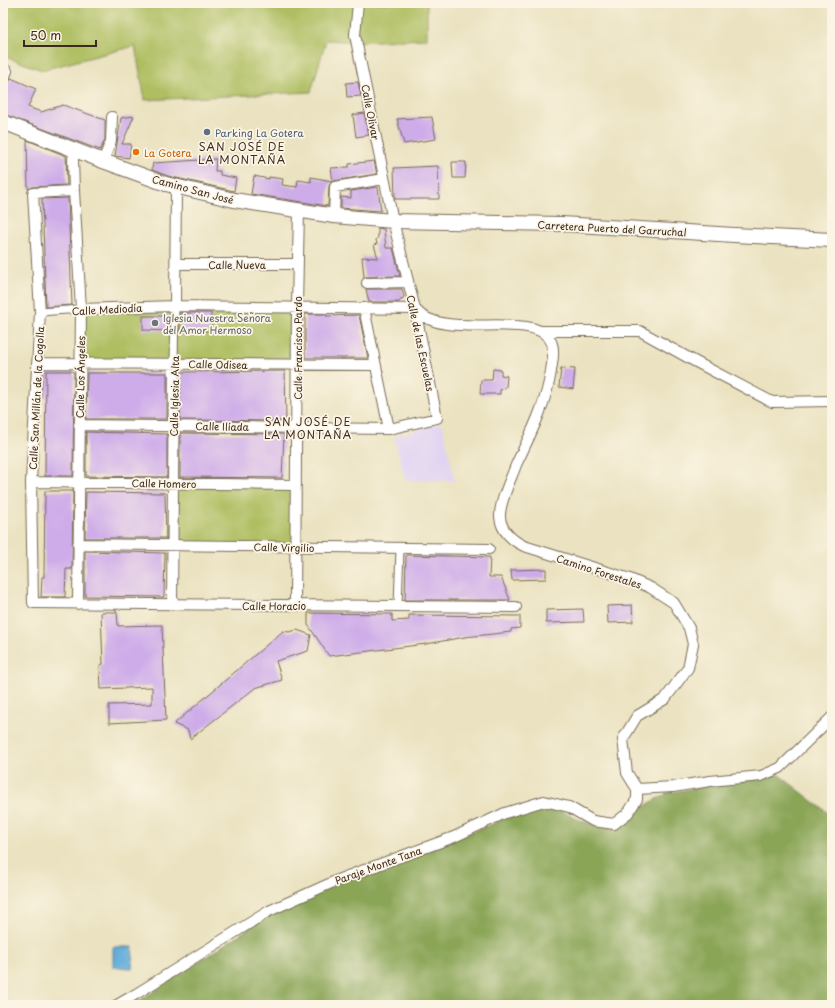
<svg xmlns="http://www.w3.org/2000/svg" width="835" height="1008" font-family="'Playpen Sans',sans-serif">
	<rect width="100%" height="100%" fill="#fcf5e5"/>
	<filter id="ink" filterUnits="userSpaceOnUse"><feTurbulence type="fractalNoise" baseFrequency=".025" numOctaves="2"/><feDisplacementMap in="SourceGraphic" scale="8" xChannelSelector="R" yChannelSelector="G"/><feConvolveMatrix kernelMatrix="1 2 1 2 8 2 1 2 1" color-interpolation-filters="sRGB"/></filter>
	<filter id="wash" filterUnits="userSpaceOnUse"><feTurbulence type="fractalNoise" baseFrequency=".012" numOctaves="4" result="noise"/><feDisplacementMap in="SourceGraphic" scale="16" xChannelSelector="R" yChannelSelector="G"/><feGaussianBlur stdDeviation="0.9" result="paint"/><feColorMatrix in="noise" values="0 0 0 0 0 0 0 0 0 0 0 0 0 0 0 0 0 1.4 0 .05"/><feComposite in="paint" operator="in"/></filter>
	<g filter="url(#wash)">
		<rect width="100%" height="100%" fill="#eae2c0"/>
		<path fill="#e1d4f3" d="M442,423L455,481L405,480L394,436Z"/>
		<path fill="#aebe61" stroke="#747440" d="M3,3H427V39L356,42L326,40L311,92L145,100L135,46L42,70L3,56Z
			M297,307L296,365L80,363L81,309Z
			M173,483L296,485L295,547L172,545Z"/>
		<path fill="#8aa557" stroke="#62683a" d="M778,774L832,816V1005H131L141,1000L269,915L323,889L488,826L532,807L549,805L577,819L600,827L623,823L641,808L668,793Z"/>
		<path fill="#62adda" stroke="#4e6c7c" d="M113,947H133L132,968L113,967Z"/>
		<g id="blocks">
			<path fill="#ceace9" d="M11,78L36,89L28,107L41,112L63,105L105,120V140L100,150L3,114V96Z
				M358,82L361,96L347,97L346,83Z
				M364,113L369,135L356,137L353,115Z
				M134,116L122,144H131L129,158L115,156L121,118Z
				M432,117L436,139L404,144L397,119Z
				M27,140L66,156L67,185L33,187L28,189Z
				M216,159L215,171H220V175L236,178L234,191L168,176L152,170L153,163Z
				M374,161L377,174L333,181L331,168L349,167V164Z
				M452,162H466L465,178H453Z
				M438,166L439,199H395L394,168Z
				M254,176L269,179V177L283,179L282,185L297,187L298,180L311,182V177L332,181L329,186L328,206L251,194Z
				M378,187L381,211L341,208V197L351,198V191Z
				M68,198L72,305L46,307L42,199Z
				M378,228L384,229L386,248H393L400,276L364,277L362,257L378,258L374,245L377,244L376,240L378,237Z
				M366,289H402L404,297L399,302H369Z
				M180,313H211V331H180Z
				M305,314H326V316L359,315L368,358H305Z
				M143,316H170V331L143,330Z
				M561,368L575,369L573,389L559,387Z
				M493,369L501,370V375L507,376L506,387L500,390V394H480L481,380H492Z
				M46,371H72L74,373L73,476H45Z
				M285,371L286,419H284V421L180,420L181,372Z
				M87,373H167V419H86Z
				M86,432L167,434V477L86,476Z
				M180,433L284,434L282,478L180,477Z
				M45,491H73L72,569H66L65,597H41L42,577H44Z
				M86,492L165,493L166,538H85Z
				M85,551L165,553L164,597L85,596Z
				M406,555L490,557L489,577H501L510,600H405Z
				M546,569V579L512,580L511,570Z
				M632,605L633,622L608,623L607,606Z
				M583,609L584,622L546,623V610Z
				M101,612H117L118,626L162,625L166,720L109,723V705L152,704V687L101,689L100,665L103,664Z
				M308,613L392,614V621L409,620V615L520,616V628L511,629V632L465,637L426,644L329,656L308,625Z
				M297,630L311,635L308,651L276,661L282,680L255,688L190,739L188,730L174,724L283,631L289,632Z"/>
		</g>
	</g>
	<g filter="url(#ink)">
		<use href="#blocks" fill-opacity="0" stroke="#786a57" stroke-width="1"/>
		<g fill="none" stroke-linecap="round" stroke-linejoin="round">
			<g stroke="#786a57" stroke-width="9">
				<path id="pedestrian" d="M40,312L81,309
					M174,364L175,306
					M398,606L400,548"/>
			</g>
			<g stroke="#786a57" stroke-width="12">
				<path id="minor" d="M3,81L7,71
					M75,150L73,159L74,191L81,309L78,604
					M103,161L111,141L112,117
					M74,191L33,193L40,312L31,482L33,603L516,607
					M334,216L335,187L384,179
					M176,264H298
					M367,283L408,282
					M175,306L176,186
					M364,308L389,429
					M81,309L175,306L415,309
					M542,331H640L696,362L772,402L832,401
					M37,363L375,365
					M79,425L389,429L437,418L415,309L393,221L355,35L358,3
					M31,482L296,485
					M78,544L489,549
					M172,605L174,364
					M295,605L297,307L299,210
					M637,789L673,787L710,781L761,776L780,768L832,717
					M117,1005L136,994L269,911L340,879L454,837L505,813L544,801L569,807L593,821L614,824L628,813L637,799V789L627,773L623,739L637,716L665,699L688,668L693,644L689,628L674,603L651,588L630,579L524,546C513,541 501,531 500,517C499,503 511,479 516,465C530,435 546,405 551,371C552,362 555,353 552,344C540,306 443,344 415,309"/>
			</g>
			<g stroke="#786a57" stroke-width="16">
				<path id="secondary" d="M3,122L103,161L166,184L234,200L334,216L393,221L562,224L734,235L832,240"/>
			</g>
			<use href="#pedestrian" stroke="#fff" stroke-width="7"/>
			<use href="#minor" stroke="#fff" stroke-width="10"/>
			<use href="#secondary" stroke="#fff" stroke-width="14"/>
		</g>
	</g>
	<circle fill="#5c6f8a" stroke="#fcf5e5" stroke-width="1.5" cx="207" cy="132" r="4"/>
	<circle fill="#e8710a" stroke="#fcf5e5" stroke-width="1.5" cx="136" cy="152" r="4"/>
	<circle fill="#6b7280" stroke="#fcf5e5" stroke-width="1.5" cx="155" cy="323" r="4"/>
	<g text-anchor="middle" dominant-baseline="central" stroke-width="3.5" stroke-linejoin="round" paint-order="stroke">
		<g font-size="10" fill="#3b2a1e" stroke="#fcf5e5">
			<text transform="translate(371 112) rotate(79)">Calle Olivar</text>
			<text transform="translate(193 189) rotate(15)">Camino San José</text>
			<text transform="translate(612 228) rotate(3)">Carretera Puerto del Garruchal</text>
			<text x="237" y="264">Calle Nueva</text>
			<text transform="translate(107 309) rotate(-3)">Calle Mediodía</text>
			<text transform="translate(421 343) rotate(78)">Calle de las Escuelas</text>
			<text transform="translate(297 348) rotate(-90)">Calle Francisco Pardo</text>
			<text transform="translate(218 364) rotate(1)">Calle Odisea</text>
			<text transform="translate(80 377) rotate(-89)">Calle Los Ángeles</text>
			<text transform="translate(174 396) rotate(-89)">Calle Iglesia Alta</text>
			<text transform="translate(36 398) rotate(-87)">Calle San Millán de la Cogolla</text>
			<text transform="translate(222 426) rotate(1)">Calle Ilíada</text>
			<text transform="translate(164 483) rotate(1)">Calle Homero</text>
			<text transform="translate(284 547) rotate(1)">Calle Virgilio</text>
			<text transform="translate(599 571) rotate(18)">Camino Forestales</text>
			<text x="274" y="605">Calle Horacio</text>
			<text transform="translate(378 865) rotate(-20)">Paraje Monte Tana</text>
		</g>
		<g font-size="10" fill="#4e5e75" stroke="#fcf5e5" text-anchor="start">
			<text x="215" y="132">Parking La Gotera</text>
		</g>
		<g font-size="10" fill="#c56008" stroke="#fcf5e5" text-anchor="start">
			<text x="144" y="152">La Gotera</text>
		</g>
		<g font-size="10" fill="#5b616d" stroke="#fcf5e5" text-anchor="start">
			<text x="163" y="317">Iglesia Nuestra Señora<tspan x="163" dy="12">del Amor Hermoso</tspan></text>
		</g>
		<g font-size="11" letter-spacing="1" fill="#3b2a1e" stroke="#fcf5e5">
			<text x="242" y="146">SAN JOSÉ DE<tspan x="242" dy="13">LA MONTAÑA</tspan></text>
			<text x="308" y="421">SAN JOSÉ DE<tspan x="308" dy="13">LA MONTAÑA</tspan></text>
		</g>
	</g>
	<rect width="835" height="1008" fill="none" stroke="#fcf5e5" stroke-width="16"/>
	<path d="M24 40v6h72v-6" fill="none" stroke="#3b2a1e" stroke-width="2"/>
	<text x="30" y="40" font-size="12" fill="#3b2a1e" stroke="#fcf5e5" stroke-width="3" paint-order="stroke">50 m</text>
</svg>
